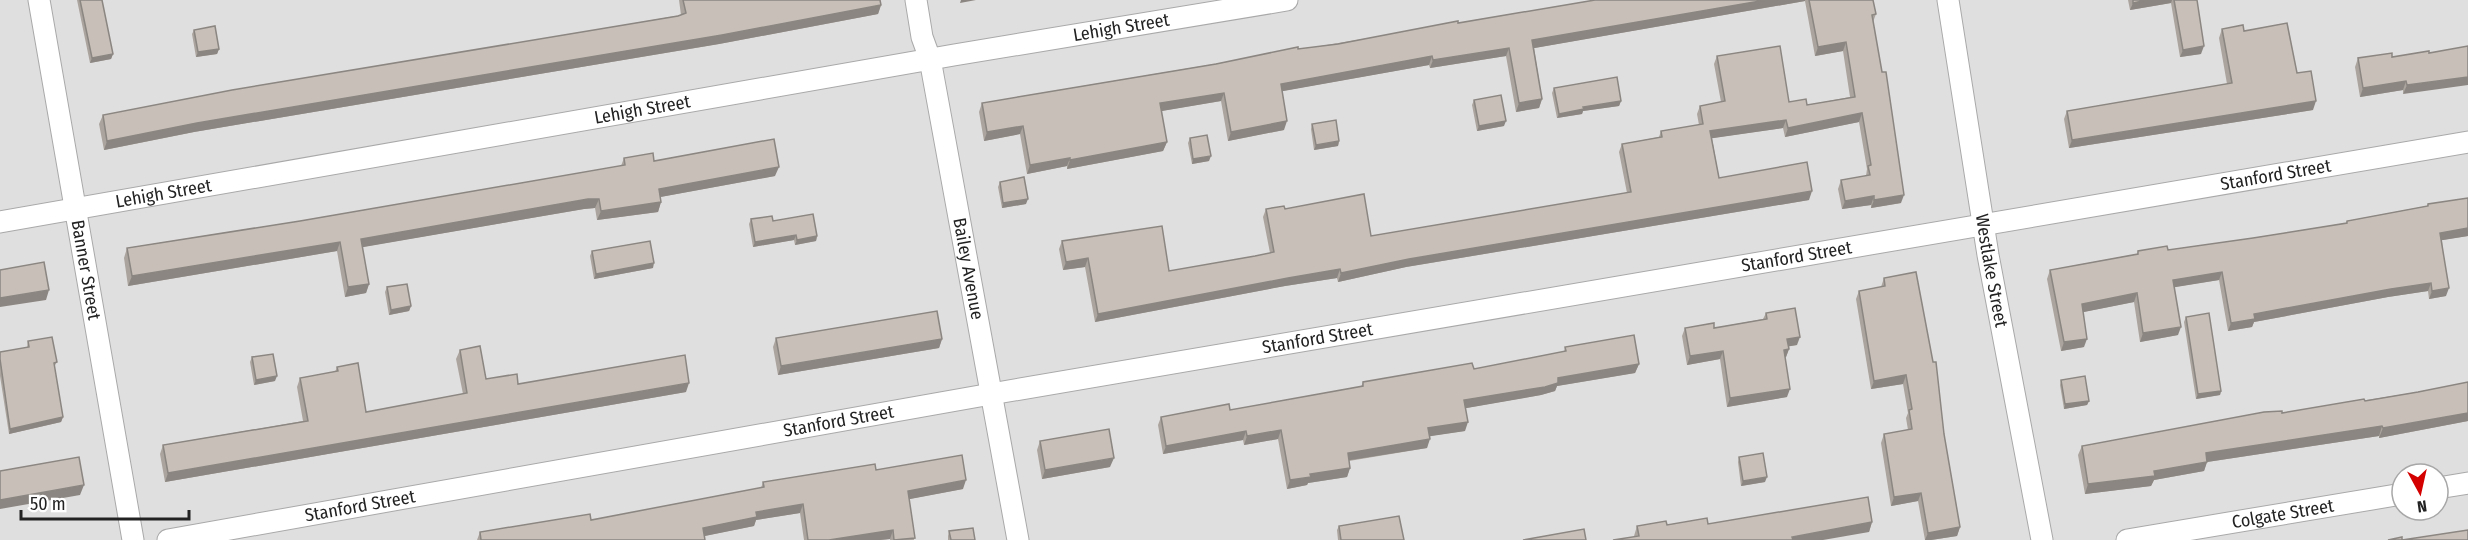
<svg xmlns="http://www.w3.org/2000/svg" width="2468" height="540" font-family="'Fira Sans Condensed',sans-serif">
	<rect width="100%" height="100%" fill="#f2efe9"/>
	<path fill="#e0dfdf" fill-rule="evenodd" d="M0,0H2468V540H0ZM2402,474H2438V510H2402Z"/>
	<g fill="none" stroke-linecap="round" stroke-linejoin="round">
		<g stroke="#a9a9a9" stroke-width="23">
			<g id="minor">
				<path id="s1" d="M39,0L133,540"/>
				<path id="s2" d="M916,0L922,37L930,59L1018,540"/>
				<path id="s3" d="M1948,0L1988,255L2042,540"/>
				<path id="s4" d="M0,222L954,55L1287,0"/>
				<path d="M2438,488L2468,483"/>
				<path id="s5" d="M168,540L991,394L2468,142"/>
				<path id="s6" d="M2127,540L2402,494"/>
			</g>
		</g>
		<use href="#minor" stroke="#fff" stroke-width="21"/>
	</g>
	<path fill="#aba49e" d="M77,0H102L113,54L111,59L90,63Z
		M679,0H758L881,5L878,14L719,44L194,132L104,150L99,124L103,115L681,15Z
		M1595,0H1873L1876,14L1873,22L1901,203L1871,208V205L1842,209L1838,189L1841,180L1866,176L1867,169L1859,122L1785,137L1783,128L1712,138L1719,178L1809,200L1406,267L1338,282L1337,278L1285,286L1095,322L1085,267L1063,270L1059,249L1062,241L1169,271L1255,256L1270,253L1263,217L1266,209H1285L1371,236L1627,193L1619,152L1622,144L1659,137L1661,131L1699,125L1697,114L1700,106L1721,102L1714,64L1717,56L1789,102L1807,105L1850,97L1843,51L1815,56L1805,1L1534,48L1542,99L1539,108L1516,112L1506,56L1430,68L1429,65L1282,91L1284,130L1228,141L1221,101L1161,111L1167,142L1163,151L1067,169V166L1027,174L1020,134L984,141L979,112L982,103Z
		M2128,0H2197L2201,54L2180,57L2171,3L2130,10Z
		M2222,29L2244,31L2297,73L2313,110L2069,148L2064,119L2067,111L2227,84L2219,38Z
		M194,30L219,49L217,54L196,57L192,34Z
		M2429,51L2403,94V90L2360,97L2355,67L2358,58L2392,57Z
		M1554,88L1621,101L1619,106L1583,111L1582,114L1557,118L1552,93Z
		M1474,100L1504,126L1477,131L1472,105Z
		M1312,124L1339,141L1338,146L1314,150L1311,129Z
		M1190,138L1209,161L1192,164L1188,143Z
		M624,158L775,176L660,197L661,202L658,212L597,220L595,208L584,209L362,247L369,284L366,293L345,297L337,251L128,286L124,258L127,248L300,221L621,166Z
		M1000,182L1026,204L1002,208L998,187Z
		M2468,198V236L2442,240L2446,296L2429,299L2428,291L2388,297L2254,322L2252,327L2228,331L2219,280L2174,287L2178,335L2140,342L2134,302L2083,312L2084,347L2061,351L2047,279L2050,270L2137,254L2138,251L2168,250L2253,238L2346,223L2347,221L2427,206L2428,204Z
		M751,219L773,221L817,236L816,241L795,245L794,240L753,247L749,224Z
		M592,251L653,268L594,279L590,256Z
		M1884,278L1944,434L1960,527L1957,536L1931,540H1925L1918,501L1891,506L1881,443L1884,434L1908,430L1906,418L1908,413L1903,384L1871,389L1856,299L1859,291L1881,287Z
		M387,287L411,306L409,311L389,315L385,292Z
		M1766,313L1797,345L1789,346V349L1786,357H1785L1787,397L1727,407L1720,359L1687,365L1682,336L1685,328H1714L1763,319Z
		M2186,317L2221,391L2220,395L2196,399L2184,322Z
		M776,338L942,339L939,348L778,375L773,347Z
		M28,341L57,362L54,367L63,417L61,422L9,434L0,376V352L27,348Z
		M1565,347L1639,364L1635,373L1557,386L1555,391L1541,395L1466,408L1465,431L1429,436L1427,448L1349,461L1350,468L1347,477L1308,483L1307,485L1287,489L1278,439L1244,445L1243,440L1163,454L1158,425L1161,417L1230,410L1361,387L1363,382L1474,369L1564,352Z
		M460,350L486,379L518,384L686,392L165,482L160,454L163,445L303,421L297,387L300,378L335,372L337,367L366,412L463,394L456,359Z
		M252,357L275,381L254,385L250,362Z
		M2061,380L2089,401L2087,405L2064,409L2060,385Z
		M2468,382V421L2379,438V436L2207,462L2204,471L2154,480L2151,486L2085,494L2078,455L2082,446L2282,413L2418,392Z
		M1040,441L1110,467L1042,479L1037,450Z
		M1739,457L1765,482L1741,486L1738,462Z
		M876,470L963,489L909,499L914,540H890V539L880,540H804L800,513L756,520L754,526L704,536L705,540H477L480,532L591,520L761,488L763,482Z
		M1872,522L1869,532L1634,536L1637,526L1708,524Z
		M1339,526L1404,540H1338L1337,530Z
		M949,531L975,540H948V536Z"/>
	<path fill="#8b8681" d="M961,0H976L960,3Z
		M1766,0H1805V1L1529,49L1532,40Z
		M2147,0H2172L2171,3L2130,10L2133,3Z
		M881,5L878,14L719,44L194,132L104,150L107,141L197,123Z
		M1846,42L1843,51L1815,56L1818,47Z
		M2204,46L2201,54L2180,57L2183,50Z
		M1509,48L1506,56L1430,68L1433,60Z
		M219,49L217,54L196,57L198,52Z
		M113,54L111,59L90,63L92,58Z
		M1432,56L1429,65L1278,92L1281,84Z
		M2468,77V85L2403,94L2407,85Z
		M2406,81L2403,90L2360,97L2363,88Z
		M1224,93L1221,101L1156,112L1160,103Z
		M1542,99L1539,108L1516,112L1519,103Z
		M1621,101L1619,106L1583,111L1582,114L1557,118L1559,114L1583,107Z
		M2316,101L2313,110L2069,148L2072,140Z
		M1862,113L1859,122L1785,137L1788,128Z
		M1786,120L1783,128L1707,139L1710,131Z
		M1287,121L1284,130L1228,141L1231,132Z
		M1506,121L1504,126L1477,131L1479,126Z
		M1023,126L1020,134L984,141L987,132Z
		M1339,141L1338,146L1314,150L1316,145Z
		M1167,142L1163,151L1067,169L1070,160Z
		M1211,156L1209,161L1192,164L1193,159Z
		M1070,158L1067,166L1027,174L1030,165Z
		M779,167L775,176L655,198L659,189Z
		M1812,191L1809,200L1406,267L1338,282L1341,273L1409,259Z
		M1904,195L1901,203L1871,208L1874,200Z
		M1874,196L1871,205L1842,209L1845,201Z
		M588,199H599L595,208L584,209L358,248L361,239Z
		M1028,199L1026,204L1002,208L1003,203Z
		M661,202L658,212L597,220L601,211Z
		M2468,228V236L2437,241L2440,233Z
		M796,235L794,240L753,247L755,242Z
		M817,236L816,241L795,245L797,240Z
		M340,242L337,251L128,286L132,276Z
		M1088,258L1085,267L1063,270L1066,262Z
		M654,263L653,268L594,279L596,274Z
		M1340,269L1337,278L1285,286L1095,322L1098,314L1288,278Z
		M2222,272L2219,280L2170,288L2173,280Z
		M2431,283L2428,291L2388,297L2254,322L2252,327L2228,331L2231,323L2254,314L2391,289Z
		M369,284L366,293L345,297L348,287Z
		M2449,288L2446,296L2429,299L2432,291Z
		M49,290L46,300L0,307V298Z
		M2137,293L2134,302L2079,313L2082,304Z
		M411,306L409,311L389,315L391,310Z
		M2181,327L2178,335L2140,342L2143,333Z
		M1800,337L1797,345L1785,347L1787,339Z
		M942,339L939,348L778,375L781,366Z
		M2087,339L2084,347L2061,351L2064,342Z
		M1789,349L1786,357L1781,358L1784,350Z
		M1723,351L1720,359L1687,365L1690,356Z
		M1639,364L1635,373L1557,386L1555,391L1541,395L1461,409L1464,400L1558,378Z
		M1906,375L1903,384L1871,389L1874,381Z
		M277,376L275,381L254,385L256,380Z
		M689,383L686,392L165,482L168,473Z
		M1790,389L1787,397L1727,407L1730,398Z
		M2221,391L2220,395L2196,399L2198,394Z
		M2089,401L2087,405L2064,409L2065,404Z
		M2468,413V421L2379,438L2383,428Z
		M63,417L61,422L9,434L10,429Z
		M1468,422L1465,431L1425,437L1428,428Z
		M2382,426L2379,436L2207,462L2204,471L2154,480L2151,486L2085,494L2088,484L2206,453Z
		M1281,430L1278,439L1244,445L1247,436Z
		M1246,431L1243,440L1163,454L1166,446Z
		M1430,439L1427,448L1344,461L1348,453Z
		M1114,458L1110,467L1042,479L1045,470Z
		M1350,468L1347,477L1308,483L1307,485L1287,489L1290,480L1310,474Z
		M1767,477L1765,482L1741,486L1743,481Z
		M966,480L963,489L905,500L908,491Z
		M84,485L80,495L0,509V500Z
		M1921,493L1918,501L1891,506L1894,497Z
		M803,504L800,513L756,520L754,526L700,537L703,528L756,512Z
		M1872,522L1869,532L1823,540H1791L1792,537Z
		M1960,527L1957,536L1931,540H1925L1928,533Z
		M893,530L890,539L880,540H829Z"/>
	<path fill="#c7bfb8" stroke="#8b8681" stroke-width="1.5" d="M80,0H102L113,54L92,58Z
		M683,0H880L881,5L722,35L197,123L107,141L103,115L232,90L678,16L686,13Z
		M1595,0H1766L1532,40L1542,99L1519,103L1509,48L1433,60L1432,56L1281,84L1287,121L1231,132L1224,93L1160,103L1167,142L1070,160V158L1030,165L1023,126L987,132L982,103L1216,64L1298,47V49L1338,44L1458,21V23Z
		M1809,0H1873L1876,14L1872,15L1882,72H1886L1904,195L1874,200V196L1845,201L1841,180L1870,175L1868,166L1871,165L1862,113L1788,128L1786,120L1710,131L1719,178L1807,162L1812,191L1409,259L1341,273L1340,269L1288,278L1098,314L1088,258L1066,262L1062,241L1162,226L1169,271L1255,256L1274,252L1266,209L1284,206L1285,209L1364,194L1371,236L1631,192L1622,144L1662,137L1661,131L1703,124L1700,106L1725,101L1717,56L1780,46L1789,102L1806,99L1807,105L1855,97L1846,42L1818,47Z
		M2133,0H2147L2133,3Z
		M2174,0H2197L2204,46L2183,50Z
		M2287,23L2297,73L2311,71L2316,101L2072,140L2067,111L2232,83L2222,29L2243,25L2244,31Z
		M215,26L219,49L198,52L194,30Z
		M2468,46V77L2407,85L2406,81L2363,88L2358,58L2392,53V57L2429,51V53Z
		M1617,77L1621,101L1583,107L1584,109L1559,114L1554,88Z
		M1501,95L1506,121L1479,126L1474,100Z
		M1336,120L1339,141L1316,145L1312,124Z
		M1207,135L1211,156L1193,159L1190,138Z
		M774,139L779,167L659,189L661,202L601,211L599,199H588L361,239L369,284L348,287L340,242L132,276L127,248L300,221L625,165L624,158L653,153L654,161Z
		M1024,177L1028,199L1003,203L1000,182Z
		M2468,198V228L2440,233L2449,288L2432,291L2431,283L2391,289L2254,314L2255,319L2231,323L2222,272L2173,280L2181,327L2143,333L2137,293L2082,304L2087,339L2064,342L2050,270L2138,254V251L2167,246L2168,250L2253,238L2347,223V221L2428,206V204Z
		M813,214L817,236L797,240L796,235L755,242L751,219L772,216L773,221Z
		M650,241L654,263L596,274L592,251Z
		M44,262L49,290L0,298V270Z
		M1916,272L1933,362H1936L1944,434L1960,527L1928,533L1921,493L1894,497L1884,434L1912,429L1909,410L1912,409L1906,375L1874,381L1859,291L1885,286L1884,278Z
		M407,284L411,306L391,310L387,287Z
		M1795,308L1800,337L1787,339L1789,349L1784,350L1790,389L1730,398L1723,351L1690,356L1685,328L1714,323V328L1767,319L1766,313Z
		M937,311L942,339L781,366L776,338Z
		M2209,313L2221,391L2198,394L2186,317Z
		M1634,335L1639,364L1558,378V383L1545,387L1464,400L1468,422L1428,428L1430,439L1348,453L1350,468L1310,474L1311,477L1290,480L1281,430L1247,436L1246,431L1166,446L1161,417L1229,404L1230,410L1363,386V382L1472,363L1474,369L1566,351L1565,347Z
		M52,337L57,362L54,363L63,417L10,429L0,359V352L29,347L28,341Z
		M480,346L486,379L517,374L518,384L685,355L689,383L168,473L163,445L308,421L300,378L338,371L337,367L358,363L366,412L467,393L460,350Z
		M273,354L277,376L256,380L252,357Z
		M2085,376L2089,401L2065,404L2061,380Z
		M2468,382V413L2383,428L2382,426L2206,453L2207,462L2154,471L2155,476L2088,484L2082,446L2264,412L2282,411V413L2364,399L2365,401L2418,392Z
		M1109,429L1114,458L1045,470L1040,441Z
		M1763,453L1767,477L1743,481L1739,457Z
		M962,455L966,480L908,491L915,538L894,540L893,530L829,540H808L803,504L756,512L757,517L703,528L705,540H481L480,532L590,514L591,520L764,487L763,482L875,464L876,470Z
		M79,457L84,485L0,500V471Z
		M1868,497L1872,522L1792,537L1793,540H1613L1639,536L1637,526L1666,521L1667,525L1707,518L1708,524Z
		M1399,516L1404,540H1341L1339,526Z
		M973,528L975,540H951L949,531Z
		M1584,529L1586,540H1523Z
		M2468,530V540H2388L2402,537V540Z"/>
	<g text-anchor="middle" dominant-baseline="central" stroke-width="5" stroke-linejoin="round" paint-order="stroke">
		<g font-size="18" fill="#222" stroke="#fff">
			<text stroke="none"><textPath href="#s4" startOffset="1138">Lehigh Street</textPath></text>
			<text stroke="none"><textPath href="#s4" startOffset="652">Lehigh Street</textPath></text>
			<text stroke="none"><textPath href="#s5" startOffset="2139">Stanford Street</textPath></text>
			<text stroke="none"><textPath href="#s4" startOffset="166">Lehigh Street</textPath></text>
			<text stroke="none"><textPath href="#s5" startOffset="1653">Stanford Street</textPath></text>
			<text stroke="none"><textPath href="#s1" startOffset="274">Banner Street</textPath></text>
			<text stroke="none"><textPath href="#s2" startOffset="274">Bailey Avenue</textPath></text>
			<text stroke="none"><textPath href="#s3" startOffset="274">Westlake Street</textPath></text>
			<text stroke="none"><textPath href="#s5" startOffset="1167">Stanford Street</textPath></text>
			<text stroke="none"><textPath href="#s5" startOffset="681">Stanford Street</textPath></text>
			<text stroke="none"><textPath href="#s5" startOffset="195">Stanford Street</textPath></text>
			<text stroke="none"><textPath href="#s6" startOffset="158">Colgate Street</textPath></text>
		</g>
	</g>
	<g transform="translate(2420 492) rotate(172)"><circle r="28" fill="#ffffff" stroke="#a7a7a7" stroke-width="1.5"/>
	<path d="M0-4.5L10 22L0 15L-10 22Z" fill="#d40000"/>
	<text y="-9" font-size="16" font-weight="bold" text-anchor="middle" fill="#222222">N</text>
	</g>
	<path d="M21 510v9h168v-9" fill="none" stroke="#222222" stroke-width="3"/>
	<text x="30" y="510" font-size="18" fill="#222222" stroke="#ffffff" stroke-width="4.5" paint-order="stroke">50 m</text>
</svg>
